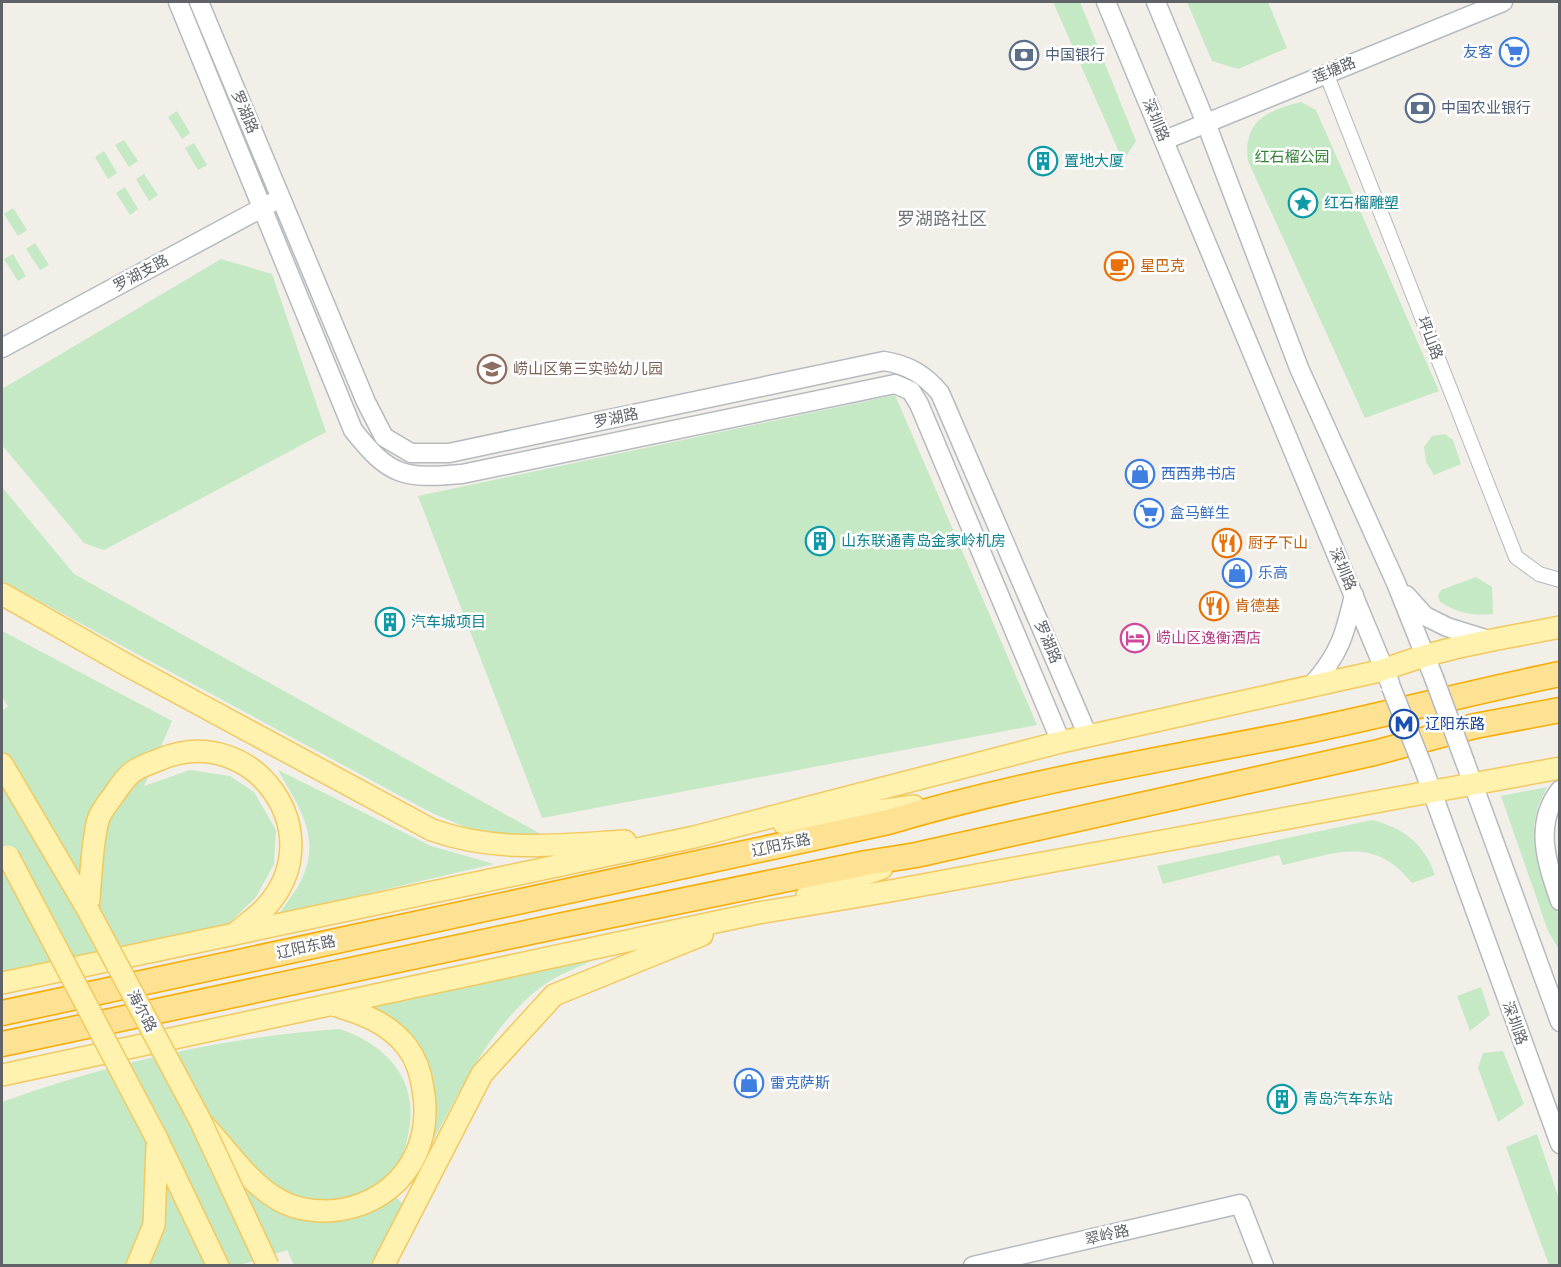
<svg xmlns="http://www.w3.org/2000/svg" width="1561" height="1267" font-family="'Fira Sans','Noto Sans SC',sans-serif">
	<rect width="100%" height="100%" fill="#f1efe8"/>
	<path fill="#c5e8c5" d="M1053,2H1080L1136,141L1123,161Z
		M1187,2H1268L1287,48L1238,69L1212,61Z
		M1301,102L1316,110L1439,391L1365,418L1248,161C1243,120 1267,111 1301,102Z
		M177,111L190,133L182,139L168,117Z
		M124,140L138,161L129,167L115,145Z
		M194,143L207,165L198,170L185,148Z
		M104,151L117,173L108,179L95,157Z
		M144,174L158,195L149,201L136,179Z
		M125,187L138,209L130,215L116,193Z
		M13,208L27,230L18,236L4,214Z
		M35,243L49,265L40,270L26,249Z
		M13,254L26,276L18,281L4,259Z
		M221,259L272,274L326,432L104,550L84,543L2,445V389Z
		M895,395L1037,725L542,818L418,496Z
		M1445,434L1453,440L1461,464L1434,475L1426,462L1424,447L1432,436Z
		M2,487L74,574L546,837L479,833L432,813L2,581Z
		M1476,577L1492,587L1493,614C1473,616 1458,613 1440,602L1438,596L1441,590Z
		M2,631L172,721L144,786L190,770L230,776L254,792L276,830L274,864L256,897L227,925L141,946L83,954L2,973V710L8,707L2,696Z
		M278,770L431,846L494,864L279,914C287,902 299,888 304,874C320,834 297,804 278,770Z
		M1547,787L1538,806L1534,826L1537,853L1559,917V950L1548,931L1501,796Z
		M1372,820C1404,828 1424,844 1435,875L1412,883C1373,834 1335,854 1283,865L1279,855L1163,884L1157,866Z
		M602,956C582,966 558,974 541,987C486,1029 457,1098 424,1157L410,1037L388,1016L364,1006Z
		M1481,987L1490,1015L1470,1031L1457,996Z
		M340,1029C389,1046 420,1082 408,1135C406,1144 404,1154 399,1162C394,1169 387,1176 381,1183L403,1204L370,1265H294L287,1250L240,1265L2,1266V1102C110,1063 225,1037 340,1029Z
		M1503,1051L1524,1104L1498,1122L1478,1068L1483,1053Z
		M1537,1134L1559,1199V1265H1549L1506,1147Z"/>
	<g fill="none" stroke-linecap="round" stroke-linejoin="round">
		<g stroke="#b5b8bc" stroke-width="16">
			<path id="street" d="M1326,73L1516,557L1539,574L1560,580"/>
		</g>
		<g stroke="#b6babf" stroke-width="21">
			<path id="secondary" d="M178,2L353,430C390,477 404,479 462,474L895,384L911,391L919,404L1061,742
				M199,2L366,402L384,437L411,453H449L884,361C908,365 924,374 940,393L1088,736
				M1106,2L1390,683
				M1156,2L1206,123L1299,368L1396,583L1434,678
				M1165,140L1503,2
				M2,348L271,203
				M1406,595L1425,616L1447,627L1492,641
				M1313,684C1340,653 1345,634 1354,595
				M1465,762L1560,1022
				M1423,767L1560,1144
				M1560,790C1533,824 1547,864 1560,901
				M973,1266L1240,1204L1264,1266"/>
		</g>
		<g stroke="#f2c960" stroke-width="24">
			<path id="primary" d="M2,594L125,664L432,830C497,853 558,845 625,841
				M2,764L88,910
				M784,824L914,806
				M807,895L882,868
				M88,910C91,881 91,848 98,820C101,810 110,801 115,793C131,769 135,769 161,759C253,721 334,834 265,908C257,917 246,924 237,932
				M2,983L694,837L1061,742L1384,670C1440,647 1501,639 1560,627
				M2,1075L758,913L890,891L1560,768
				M205,1126C228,1151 249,1183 279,1200C294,1209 311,1211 327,1211C393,1208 435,1154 423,1089C421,1074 417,1060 407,1047C389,1023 361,1013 333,1005
				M157,1139L218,1266
				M137,1266L154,1225L157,1146
				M383,1266L482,1074L554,995L702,935"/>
		</g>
		<g stroke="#f9ab00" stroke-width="27">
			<path id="highway" d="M2,1013L888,822C1022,782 1160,760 1297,733C1385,715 1472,692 1560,674
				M2,1044L568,924L866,863L916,855L1374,753L1475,726L1560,710"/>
		</g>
		<use href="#street" stroke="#fff" stroke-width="14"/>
		<use href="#secondary" stroke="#fff" stroke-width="18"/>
		<use href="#primary" stroke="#fff2af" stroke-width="21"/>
		<use href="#highway" stroke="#fde293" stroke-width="24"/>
		<g stroke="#b6babf" stroke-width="21" stroke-linecap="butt">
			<path id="secondary-bridge" d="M1434,678L1465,762
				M1391,687L1423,767"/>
		</g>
		<g stroke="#f2c960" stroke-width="24" stroke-linecap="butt">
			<path id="primary-bridge" d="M8,856L157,1139
				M88,910L200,1120L268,1266"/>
		</g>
		<use href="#secondary-bridge" stroke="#fff" stroke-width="18"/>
		<use href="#primary-bridge" stroke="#fff2af" stroke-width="21"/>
	</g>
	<defs>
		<g id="supermarket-ring" transform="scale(1.5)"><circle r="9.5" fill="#fff" stroke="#3f7fe0" stroke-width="1.5"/><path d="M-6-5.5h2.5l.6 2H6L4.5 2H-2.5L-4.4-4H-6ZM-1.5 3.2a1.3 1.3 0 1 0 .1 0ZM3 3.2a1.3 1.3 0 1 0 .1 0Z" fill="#3f7fe0"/></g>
		<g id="bank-ring" transform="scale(1.5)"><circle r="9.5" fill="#fff" stroke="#5c6f8a" stroke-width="1.5"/><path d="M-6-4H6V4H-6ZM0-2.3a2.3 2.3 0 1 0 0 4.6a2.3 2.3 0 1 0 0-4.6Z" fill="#5c6f8a"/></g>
		<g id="building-ring" transform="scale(1.5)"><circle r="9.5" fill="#fff" stroke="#0f9aa8" stroke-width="1.5"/><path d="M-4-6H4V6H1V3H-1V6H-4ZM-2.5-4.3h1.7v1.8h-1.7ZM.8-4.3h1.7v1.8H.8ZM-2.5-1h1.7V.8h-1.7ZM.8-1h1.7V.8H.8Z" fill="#0f9aa8"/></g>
		<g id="sight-ring" transform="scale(1.5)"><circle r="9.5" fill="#fff" stroke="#0f9aa8" stroke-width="1.5"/><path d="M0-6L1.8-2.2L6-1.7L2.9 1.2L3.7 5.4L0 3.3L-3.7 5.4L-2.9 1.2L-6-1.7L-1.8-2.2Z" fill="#0f9aa8"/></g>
		<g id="cafe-ring" transform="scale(1.5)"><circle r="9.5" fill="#fff" stroke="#e8710a" stroke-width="1.5"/><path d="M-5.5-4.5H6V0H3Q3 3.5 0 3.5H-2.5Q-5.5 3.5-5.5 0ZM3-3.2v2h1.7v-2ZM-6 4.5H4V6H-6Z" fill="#e8710a"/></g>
		<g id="school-ring" transform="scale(1.5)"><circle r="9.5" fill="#fff" stroke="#8d6e63" stroke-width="1.5"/><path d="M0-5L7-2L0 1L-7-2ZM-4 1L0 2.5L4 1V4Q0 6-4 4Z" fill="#8d6e63"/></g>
		<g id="shop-ring" transform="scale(1.5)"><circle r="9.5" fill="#fff" stroke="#3f7fe0" stroke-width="1.5"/><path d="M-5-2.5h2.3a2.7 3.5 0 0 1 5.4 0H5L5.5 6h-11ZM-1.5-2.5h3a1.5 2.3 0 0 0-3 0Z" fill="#3f7fe0"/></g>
		<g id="restaurant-ring" transform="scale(1.5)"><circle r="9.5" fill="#fff" stroke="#e8710a" stroke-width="1.5"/><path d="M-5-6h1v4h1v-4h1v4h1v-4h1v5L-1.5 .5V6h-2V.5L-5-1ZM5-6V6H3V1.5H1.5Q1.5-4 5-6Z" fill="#e8710a"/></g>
		<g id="hotel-ring" transform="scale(1.5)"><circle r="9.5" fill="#fff" stroke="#d1479c" stroke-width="1.5"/><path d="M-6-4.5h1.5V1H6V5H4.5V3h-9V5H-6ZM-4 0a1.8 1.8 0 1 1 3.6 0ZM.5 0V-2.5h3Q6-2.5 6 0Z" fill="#d1479c"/></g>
		<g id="metro-ring" transform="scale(1.5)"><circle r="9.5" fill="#fff" stroke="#1a4fb4" stroke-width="1.5"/><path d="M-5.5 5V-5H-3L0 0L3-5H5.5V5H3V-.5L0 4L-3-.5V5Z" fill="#1a4fb4"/></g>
	</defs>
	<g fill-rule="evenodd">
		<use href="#supermarket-ring" x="1514" y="52"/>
		<use href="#bank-ring" x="1024" y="55"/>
		<use href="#bank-ring" x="1420" y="108"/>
		<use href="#building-ring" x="1043" y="161"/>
		<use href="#sight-ring" x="1303" y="203"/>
		<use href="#cafe-ring" x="1119" y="266"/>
		<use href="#school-ring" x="492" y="369"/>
		<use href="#shop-ring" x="1140" y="474"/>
		<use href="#supermarket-ring" x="1149" y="513"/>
		<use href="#building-ring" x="820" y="541"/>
		<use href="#restaurant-ring" x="1227" y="543"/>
		<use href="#shop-ring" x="1237" y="573"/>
		<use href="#restaurant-ring" x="1214" y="606"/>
		<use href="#building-ring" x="390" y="622"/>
		<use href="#hotel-ring" x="1135" y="638"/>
		<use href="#metro-ring" x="1404" y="724"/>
		<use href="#shop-ring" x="749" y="1083"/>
		<use href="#building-ring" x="1282" y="1099"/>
	</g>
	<g text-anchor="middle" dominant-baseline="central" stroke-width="5" stroke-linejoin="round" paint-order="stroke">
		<g font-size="15" fill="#366cbe" stroke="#fff" text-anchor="start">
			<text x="1493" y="52" text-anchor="end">友客</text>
			<text x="1161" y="474">西西弗书店</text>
			<text x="1170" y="513">盒马鲜生</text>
			<text x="1258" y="573">乐高</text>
			<text x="770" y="1083">雷克萨斯</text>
		</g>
		<g font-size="15" fill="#4e5e75" stroke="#fff" text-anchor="start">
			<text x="1045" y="55">中国银行</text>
			<text x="1441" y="108">中国农业银行</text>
		</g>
		<g font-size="15" fill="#5f6368" stroke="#fff">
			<text transform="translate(1334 70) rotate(-22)">莲塘路</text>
			<text transform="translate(245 112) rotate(67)">罗湖路</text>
			<text transform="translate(1156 120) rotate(67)">深圳路</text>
			<text transform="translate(141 273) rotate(-28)">罗湖支路</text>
			<text transform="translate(1430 338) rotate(69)">坪山路</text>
			<text transform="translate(616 418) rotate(-12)">罗湖路</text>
			<text transform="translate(1343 569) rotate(67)">深圳路</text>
			<text transform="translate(1048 642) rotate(67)">罗湖路</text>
			<text transform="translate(781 845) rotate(-12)">辽阳东路</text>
			<text transform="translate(306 947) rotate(-12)">辽阳东路</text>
			<text transform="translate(142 1011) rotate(62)">海尔路</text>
			<text transform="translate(1515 1023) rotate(70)">深圳路</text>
			<text transform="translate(1107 1235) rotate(-13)">翠岭路</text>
		</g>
		<g font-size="15" fill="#348238" stroke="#fff">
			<text x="1292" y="157">红石榴公园</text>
		</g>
		<g font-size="15" fill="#0d838f" stroke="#fff" text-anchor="start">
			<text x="1064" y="161">置地大厦</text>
			<text x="1324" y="203">红石榴雕塑</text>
			<text x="841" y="541">山东联通青岛金家岭机房</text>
			<text x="411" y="622">汽车城项目</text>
			<text x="1303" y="1099">青岛汽车东站</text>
		</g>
		<g font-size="15" fill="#c56008" stroke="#fff" text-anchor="start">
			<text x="1140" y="266">星巴克</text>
			<text x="1248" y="543">厨子下山</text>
			<text x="1235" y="606">肯德基</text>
		</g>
		<g font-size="15" fill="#785e54" stroke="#fff" text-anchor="start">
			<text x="513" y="369">崂山区第三实验幼儿园</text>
		</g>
		<g font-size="15" fill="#b23c85" stroke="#fff" text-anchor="start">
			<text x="1156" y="638">崂山区逸衡酒店</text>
		</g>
		<g font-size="15" fill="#164399" stroke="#fff" text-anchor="start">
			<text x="1425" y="724">辽阳东路</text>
		</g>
		<g font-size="18" fill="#70757a" stroke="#fff">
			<text x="942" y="219">罗湖路社区</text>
		</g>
	</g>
	<rect width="1561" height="1267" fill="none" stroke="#5f6368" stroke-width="6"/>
</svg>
